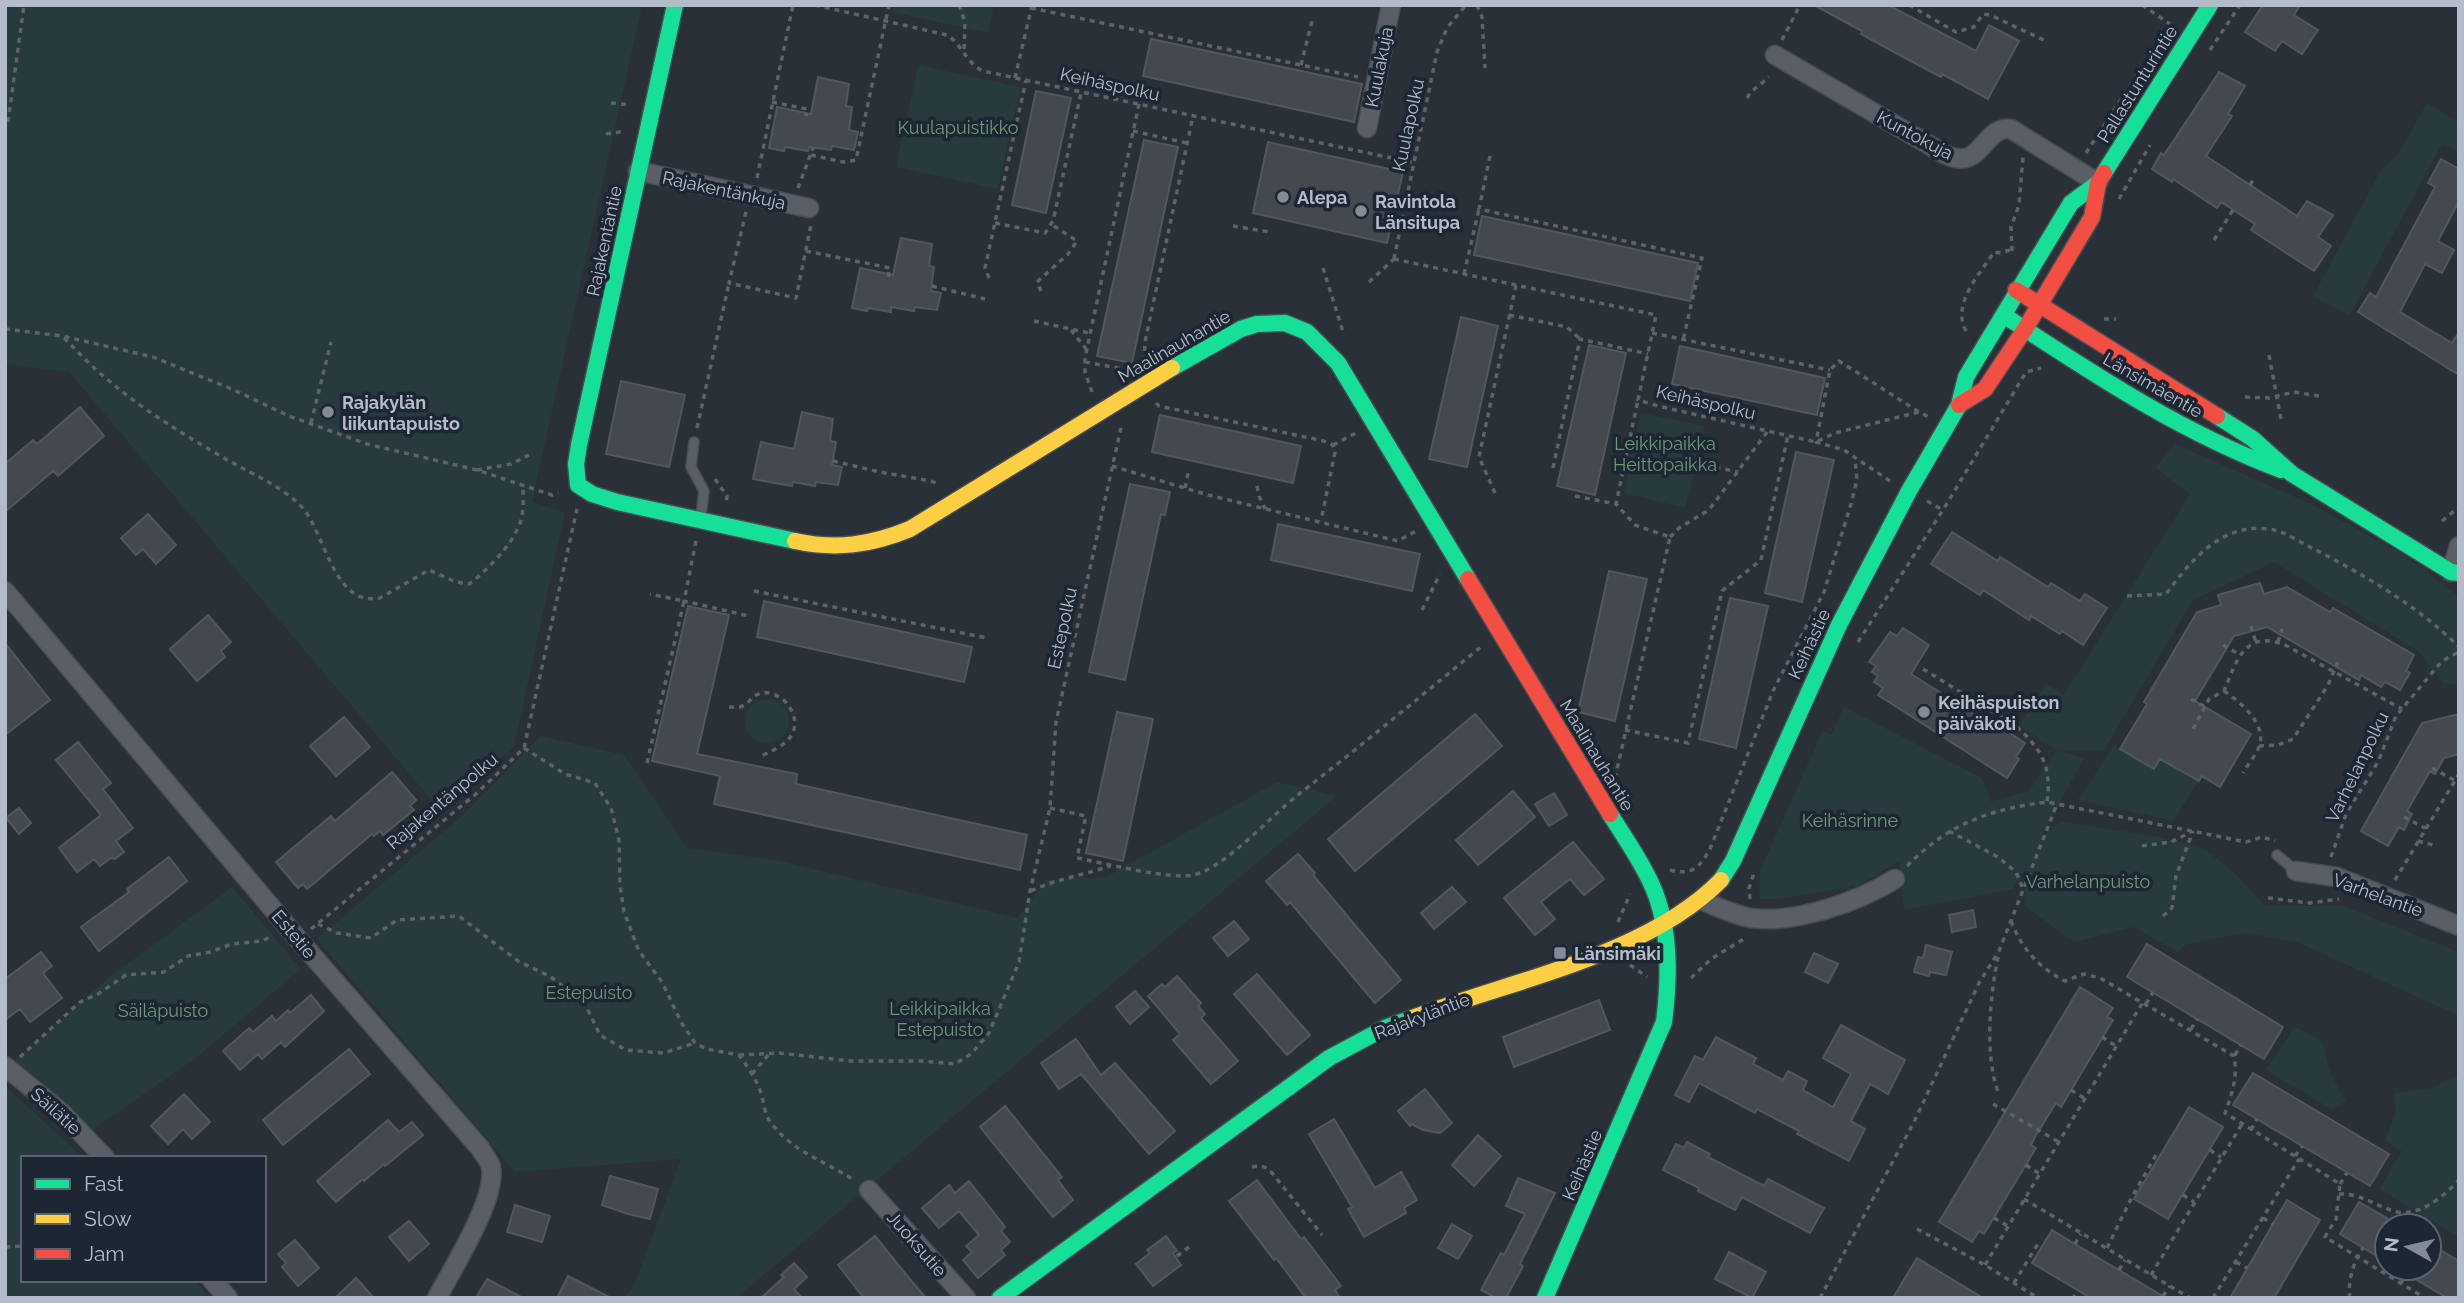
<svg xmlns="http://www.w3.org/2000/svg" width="2464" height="1303" font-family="Raleway,sans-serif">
	<rect width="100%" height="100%" fill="#2a3038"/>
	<path fill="#273a3e" d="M5,5H642L532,502L565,512L514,747L440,810L69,372L5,364Z
		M894,5H994L988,33L892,12Z
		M918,65L1020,87L998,189L896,167Z
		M2427,103L2459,122V152L2442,144L2349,316L2313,296L2381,170L2398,155Z
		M1641,413L1705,426L1685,508L1624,493Z
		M2175,444L2311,504L2406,556L2459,597V686L2443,683L2418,651L2274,562L2193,600L2104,750L2060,751L2084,758L2041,838L2061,821L2159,837L2201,847L2233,871L2265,906H2344L2459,952V1016L2297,942L2246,933L2187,944L2177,952L2134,927L2074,942L2024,905L2028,863L2013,889L1904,910L1899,861L1858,886L1778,899H1759L1760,871L1823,730L1831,735L1844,707L1982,778L1991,800L1989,802L2029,791L2057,750L2019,726L2046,684L2064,695L2190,494L2155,468Z
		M745 721a22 22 0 1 1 44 0a22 22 0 1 1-44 0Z
		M541,736L624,755L687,848L776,860L1018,918L1046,880L1106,877L1277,782L1337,796L736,1298H624L634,1286L681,1159L515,1172L317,939L464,814Z
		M2114,745L2154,769L2160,759L2199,781L2173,821L2078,800Z
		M232,887L301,969L196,1058L92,1130L13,1062L107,979Z
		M2294,1027C2336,1044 2318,1042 2332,1076C2336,1085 2342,1093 2346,1101L2333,1110L2266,1070Z
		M2458,1075L2459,1076V1237L2379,1189L2402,1151L2385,1141L2396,1112L2393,1093L2433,1088Z
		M5,1086L84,1158H23V1280H195L210,1298H5Z"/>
	<path fill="#444950" stroke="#52575f" stroke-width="2" d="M1814,5H1888L1976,51L1989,25L2019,41L1988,99L1942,74L1941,77L1907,59L1861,34L1862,31Z
		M2263,5H2300L2294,15L2318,30L2302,54L2282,41L2275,51L2245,32Z
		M1151,39L1362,84L1354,122L1143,76Z
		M2219,72L2245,86L2228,114L2232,116L2206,156L2297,216L2307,201L2333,215L2318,237L2331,246L2314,271L2251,230L2255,224L2221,202L2217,208L2173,179L2172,182L2152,169L2161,153L2164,155Z
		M818,77L849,84L846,106L852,107L849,130L858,132L854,150L832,146L831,150L809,147L808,151L785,147L784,151L769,148L777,107L811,114Z
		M1036,91L1071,98L1046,213L1012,205Z
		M1144,140L1178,147L1132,363L1097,356Z
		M1268,142L1403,172L1387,243L1253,213Z
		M2441,159L2459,169V201L2438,241L2454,250L2442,273L2425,264L2400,312L2452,343L2459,332V375L2358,312L2370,293L2376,297L2435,187L2428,183Z
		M1482,216L1698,263L1690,301L1474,255Z
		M901,238L932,244L929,266L934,267L931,291L941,293L937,310L915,307L914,311L891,307V312L868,308L867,311L852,308L860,268L893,275Z
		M1461,317L1498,326L1467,467L1429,459Z
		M1589,345L1626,353L1595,495L1557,486Z
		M1680,346L1825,378L1817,415L1672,384Z
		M621,381L685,395L669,467L606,454Z
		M80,407L104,436L58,476L53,471L5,512V464L33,440L37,444Z
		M802,412L833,419L830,441L836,442L832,465L842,467L838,485L816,482L815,486L793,482L792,486L753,479L761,442L794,449Z
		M1160,415L1301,446L1293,483L1152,452Z
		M1796,452L1834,460L1802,602L1765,593Z
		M1130,484L1170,492L1165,515L1161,514L1125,680L1089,672Z
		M148,514L176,545L156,564L143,549L136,555L121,538Z
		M1278,524L1420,554L1412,591L1271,560Z
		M1952,532L1998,561L2000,557L2048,587L2051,583L2080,601L2085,594L2107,608L2083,645L2062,631L2060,634L2031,616L2029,620L1983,590L1980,595L1931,564Z
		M1609,571L1647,579L1615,721L1578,712Z
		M2260,583L2264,594L2287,587L2330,612L2333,608L2414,655L2406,671L2410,673L2400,690L2385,682L2381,687L2361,675L2359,680L2267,627L2234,636L2195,701L2251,734L2220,787L2202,776L2199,781L2160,759L2154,769L2120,749L2147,704L2144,702L2197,612L2221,605L2218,595Z
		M1730,598L1768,606L1736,748L1699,739Z
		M764,601L972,647L964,682L757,637Z
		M688,606L729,615L697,754L797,774L796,784L1027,835L1020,870L714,804L720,776L652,761Z
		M208,615L231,642L221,651L225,657L197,681L170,649Z
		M1903,628L1929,645L1911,674L1982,719L1984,716L2025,743L2016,757L2019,759L2007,778L1878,695L1883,688L1874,682L1878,676L1872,672L1876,666L1869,662L1890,632L1897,636Z
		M5,643L50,700L5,735Z
		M1117,712L1153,719L1123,861L1086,853Z
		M1475,714L1502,746L1355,871L1328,839Z
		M2459,714V754L2444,758L2435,774L2430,771L2407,811L2412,814L2404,830L2399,827L2388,846L2361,831L2422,723Z
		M344,717L370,747L336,776L310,746Z
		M78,742L111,783L103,789L133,828L116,841L124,852L115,859L111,858L100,866L94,859L77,872L59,848L101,815L56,760Z
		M392,772L416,800L410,806L414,810L383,835L380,831L374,836L372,834L307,889L303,884L298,888L276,862L331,816L335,821Z
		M1513,791L1535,817L1478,865L1456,840Z
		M1554,793L1567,815L1549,826L1535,804Z
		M19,808L31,823L19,834L6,818Z
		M1573,842L1604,879L1584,895L1570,879L1541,902L1555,919L1535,935L1504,898Z
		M1298,854L1315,873L1313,875L1401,980L1375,1003L1290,902L1287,905L1266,881Z
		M169,857L187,881L99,951L81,927L129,892L127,889Z
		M1452,887L1466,902L1434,929L1421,913Z
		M1973,910L1976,927L1952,932L1949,915Z
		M1234,921L1249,939L1228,956L1213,938Z
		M2147,944L2283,1027L2264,1059L2127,977Z
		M1926,945L1952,952L1946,975L1930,972L1929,976L1914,972L1918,957L1923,958Z
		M41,952L52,966L43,973L62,998L30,1022L20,1009L5,1020V979Z
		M1814,953L1838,964L1828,983L1805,972Z
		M1257,974L1310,1035L1287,1055L1234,994Z
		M1177,976L1201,1003L1198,1006L1205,1014L1201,1018L1238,1061L1211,1084L1173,1040L1180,1034L1148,996L1162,984L1165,987Z
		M2080,987L2113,1008L2107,1017L2113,1020L2061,1107L2056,1103L2036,1135L2031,1145L2036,1148L1984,1234L1979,1231L1972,1242L1939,1222Z
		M1135,991L1149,1007L1130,1024L1116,1007Z
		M311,995L324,1011L285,1047L281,1042L262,1059L258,1054L240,1070L223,1051L249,1028L253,1032L272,1016L276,1021L288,1010L290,1013Z
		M1599,1000L1610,1030L1514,1067L1503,1037Z
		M1841,1025L1905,1060L1888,1094L1870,1084L1851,1121L1865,1129L1849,1161L1797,1134L1799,1131L1757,1109L1755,1113L1699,1083L1689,1102L1675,1095L1695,1056L1703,1060L1716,1037L1756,1058L1753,1064L1783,1080L1788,1071L1807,1081L1803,1090L1833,1107L1851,1074L1823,1058Z
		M1076,1039L1101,1075L1115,1063L1175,1131L1149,1154L1081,1074L1059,1089L1041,1063Z
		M349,1049L370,1074L283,1145L263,1120Z
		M2253,1073L2389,1154L2370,1186L2233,1105Z
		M1425,1089L1452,1123L1440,1133L1423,1130L1412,1124L1410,1126L1398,1111Z
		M184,1094L210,1122L192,1139L183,1129L168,1144L151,1126Z
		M1005,1106L1062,1177L1058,1180L1073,1200L1053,1217L980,1127Z
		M2189,1107L2223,1127L2168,1219L2134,1199Z
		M1334,1119L1375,1188L1401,1172L1417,1200L1404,1208L1406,1213L1364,1237L1348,1209L1352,1207L1309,1134Z
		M388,1120L399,1132L412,1122L423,1135L385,1166L384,1164L364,1181L363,1179L336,1202L317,1181Z
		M1478,1135L1501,1156L1474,1186L1452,1165Z
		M1687,1142L1710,1154L1708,1157L1764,1186L1768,1179L1824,1208L1810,1233L1742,1197L1735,1210L1698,1191L1699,1188L1663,1170L1676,1144L1684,1148Z
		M610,1176L658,1189L650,1219L628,1214L602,1205Z
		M1518,1178L1555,1193L1520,1264L1523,1266L1506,1298H1496L1481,1290L1501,1253L1504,1255L1525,1214L1506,1206Z
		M1257,1180L1301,1239L1304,1237L1341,1286L1335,1290L1340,1298H1306L1276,1258L1274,1260L1229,1201Z
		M969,1181L1005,1227L1001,1231L1010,1242L1001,1250L1005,1255L978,1278L963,1260L972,1252L966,1246L979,1235L959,1211L939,1228L922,1208L949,1185L955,1193Z
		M2287,1200L2320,1220L2274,1298H2230Z
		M2359,1202L2387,1218V1262L2340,1234Z
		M515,1205L550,1216L542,1242L507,1232Z
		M409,1221L429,1244L409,1261L389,1237Z
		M1452,1224L1472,1236L1458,1259L1438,1248Z
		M2052,1230L2075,1244L2166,1298H2091L2032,1263Z
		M875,1236L904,1272L926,1298H864L838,1265Z
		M1166,1236L1177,1251L1173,1253L1181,1265L1153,1286L1136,1264L1150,1253L1147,1250Z
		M295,1240L319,1268L298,1286L282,1267L286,1263L278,1254Z
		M2429,1243L2459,1261V1298H2447L2397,1268H2429Z
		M1729,1252L1766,1272L1752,1298L1715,1279Z
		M1917,1258L1983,1298H1893Z
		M794,1263L807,1277L794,1289L802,1298H761L784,1277L781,1275Z
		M568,1276L611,1298H557Z
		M356,1278L374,1298H335Z
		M487,1279L523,1298H476Z"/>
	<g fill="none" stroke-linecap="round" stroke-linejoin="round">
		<g stroke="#484c53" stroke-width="12">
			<path id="lane" d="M694,442L691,467L704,491L701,517
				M2277,855L2296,871"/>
		</g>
		<g stroke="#484c53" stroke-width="21">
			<path id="street" d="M1775,55L1931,146C1939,151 1947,157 1956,158C1982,164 1986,125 2011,129L2098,183
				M1367,128L1391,5
				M638,171L809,208
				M2451,572L2459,546
				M5,591L298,939L480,1148C483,1154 490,1161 491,1167C497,1199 452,1269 437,1298
				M2296,871L2337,877L2459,926
				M1701,900C1717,907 1734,915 1751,918C1795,924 1858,902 1895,879
				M5,1066L62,1113L105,1158
				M869,1190L966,1298
				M212,1280L228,1298"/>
		</g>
		<g stroke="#484c53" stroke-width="19">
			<path id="fast" d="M675,5L579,445L576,464L578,485L592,494L617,502L795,541
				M2104,173L2210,5
				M2011,320C2098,377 2183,433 2281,470
				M1172,368L1241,329L1257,324L1285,323L1307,332L1338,363L1468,579
				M2217,416L2253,439L2292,474L2451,572L2459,573
				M1721,880L1733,861L1839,625L1909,491L1959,405L1966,377L2071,203L2098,183
				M1000,1298L1329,1058L1385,1028L1410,1019
				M1545,1298L1664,1022C1670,975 1671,922 1649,879C1638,856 1623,835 1610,814"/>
		</g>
		<g stroke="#484c53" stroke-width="19">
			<path id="slow" d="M795,541C836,550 871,545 910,529L1172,368
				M1410,1019C1508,981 1647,956 1721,880"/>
		</g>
		<g stroke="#484c53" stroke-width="19">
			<path id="jam" d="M2016,290L2217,416
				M1959,405L1985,389L2025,329L2092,217L2098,183L2104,173
				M1468,579L1610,814"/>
		</g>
		<path stroke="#5d636a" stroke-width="3.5" stroke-dasharray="5 5" stroke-linecap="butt" d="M815,5L947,35C962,44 966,63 983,71L1415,163
			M959,5L965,22L964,51
			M1477,5L1482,17L1485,68
			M1909,5L1956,32L1974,27L1983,14L1990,15L2048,42
			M2142,5L2170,24
			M1031,8L1358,77
			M1782,40L1800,5
			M2210,50L2240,5
			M1301,65L1313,17
			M1015,78L1032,5
			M1747,98L1751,92L1769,77
			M772,102L807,109L806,116
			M611,103L630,105
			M8,122L24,5
			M1133,131L1187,143
			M606,134L625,131
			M2086,153L2164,34
			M811,155L843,162L856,160L889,5
			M1490,156L1479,209L1702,258L1683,340
			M757,178L793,5
			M2250,185L2255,177
			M798,188L813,148
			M2119,199L2150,145
			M746,212L729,283L796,298L811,225
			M995,223L1045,233L1053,221L1081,93
			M1233,226L1270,232
			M2214,240L2233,210
			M806,251L890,268L888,277
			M2012,251L2011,227L2019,205L2023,157
			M1394,259L1656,315L1638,400L1658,406L1816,442L1835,433L1919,412L1929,417
			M1394,259L1437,52L1447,28L1466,5
			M1323,268L1344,335
			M1464,274L1479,209
			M989,278L985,268L1026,80
			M1369,282L1394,259
			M932,286L985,299
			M1041,291L1037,282L1068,254L1077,241L1051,224
			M1509,315L1567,327L1580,339
			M2104,319H2116
			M1034,321L1089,333
			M5,329L62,336L153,357L234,390L289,416L367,444L477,470L552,495L558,493
			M1071,330L1086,349
			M1966,331C1951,304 1980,274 1994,252L2001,253L2015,248
			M1652,333L1830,370
			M64,338C78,352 92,367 107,379C140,408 180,432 217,454C245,471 275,482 299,504C325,528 332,608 380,598L429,570L456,582L469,584C487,571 515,542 521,520C524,510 523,497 523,486
			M2269,355L2281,419
			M1144,361L1145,342L1193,116
			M1085,362L1124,369
			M1092,392L1085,372V358L1139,104
			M2245,397L2269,398L2294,392L2319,396
			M1156,403L1159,406L1324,441L1333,445L1335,452L1321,521
			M311,423L331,342
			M697,428L729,283
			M1333,445L1356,433
			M833,461L880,472L931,481L940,485
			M1626,461L1696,463L1738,472
			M1112,466L1208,495L1398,541L1416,531
			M1553,468L1580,339L1648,354
			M477,470L511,464L529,455
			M715,479L727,496L726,505
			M1890,481L1844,450L1816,442L1830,370L1839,361L1919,412
			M1257,486L1259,496L1265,509
			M1185,488L1189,469
			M1495,493L1479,457L1516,285
			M1575,496L1616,504L1638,400
			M1927,501L1943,510
			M2442,521L2459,507
			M1670,537L1679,528L1709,510L1767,432
			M696,541L684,601L749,616
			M754,591L987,638
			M2127,596L2166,594C2187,566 2211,535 2248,529C2255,528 2267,528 2274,530C2285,532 2298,541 2308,546C2361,573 2417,605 2459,647
			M1422,610L1440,574
			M2251,626L2256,643
			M1858,642L1943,510L2026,372L2041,368
			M2278,642L2282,629
			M2223,645L2239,654
			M1923,669L2016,726C2042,750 2052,767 2047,802
			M2224,691C2240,702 2265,722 2260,744C2257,754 2248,764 2243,773
			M2191,699L2204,706
			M729,707C733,707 737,708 740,707C752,703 752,691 769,693C787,696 802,719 791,736C785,746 769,752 759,757
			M2193,729L2209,699L2224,691C2237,660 2245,628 2287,646L2402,709
			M1625,730L1688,743L1722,591L1761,560L1788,435
			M2259,746L2278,745L2293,739L2328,685L2338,662
			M524,748L565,774L595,783L611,808L619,840L620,885L624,912L639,951L662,982L681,1022L695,1043L706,1049L739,1055C748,1067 756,1079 761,1093C764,1102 764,1112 769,1120C790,1151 825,1161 854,1180
			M647,763L684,601L650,594
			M2432,768L2454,780
			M1615,778L1670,537L1635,525L1616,504
			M1050,808L1086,816L1077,858C1103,863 1170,880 1193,875C1224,869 1273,814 1299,794C1361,746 1421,696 1482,646
			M2404,817L2425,828
			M1949,831L1998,857L2016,872L2023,889
			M2418,841L2433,845
			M2142,846L2171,842L2191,832
			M2331,857L2346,814L2378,762L2396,716L2442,661L2459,652
			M1907,866C1948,824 1990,809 2047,802L2246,842L2262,837L2275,841
			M1670,870C1692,876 1700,867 1710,849L1773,691L1824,592L1851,504L1857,480L1855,459
			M2395,880L2459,774
			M1031,891C1056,879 1084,875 1110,866
			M2268,898L2310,903L2339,899
			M1750,899L1749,888L1754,873
			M2163,916L2172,908L2176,876L2193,831
			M2011,921C2022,949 2038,967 2065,981L2084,974L2100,978L2234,1056C2238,1077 2232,1094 2225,1113L2340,1184L2336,1219L2325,1237L2425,1298
			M1618,922L1630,894
			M318,924L337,933L371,938L397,920L459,916L518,961L551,977L584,1002L600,1035L626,1050L663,1053L695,1043
			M311,929L476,794L524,748L577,509
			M1998,957C1990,995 1984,1058 1999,1094
			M1630,965L1647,977
			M1691,978L1711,959L1747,937
			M2146,1004L2153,992
			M2191,1029L2197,1019
			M2102,1037L2116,1046
			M739,1055L779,1053L850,1061H922L955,1064L971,1054L989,1033L1019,962L1030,891L1050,808L1056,722L1122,423
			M2235,1055L2241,1045
			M20,1057L80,1002L98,994L126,975L164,972L188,956L210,952L232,944L262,941L272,936
			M752,1074L769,1054
			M2071,1090L2084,1098
			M1993,1104L2059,1142
			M2251,1130L2257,1119
			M2210,1150L2221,1157
			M2295,1156L2302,1146
			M2026,1165L2040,1174
			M1252,1167C1261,1165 1266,1166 1272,1173L1322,1235
			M2340,1184L2347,1173
			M2339,1194C2361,1193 2377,1207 2397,1212C2420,1217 2445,1195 2459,1180
			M2183,1195L2194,1202
			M2024,1199L2190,1298
			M1994,1218L2008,1226
			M2263,1218L2273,1224
			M1917,1229L1985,1265L2038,1298
			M2075,1244L2081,1234
			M5,1247L23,1246
			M2107,1248L2132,1197L2156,1155
			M1177,1256L1193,1244
			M2236,1262L2247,1268
			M1985,1265L2143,1002
			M2119,1270L2125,1260
			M2151,1275L2242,1124
			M2014,1283L2039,1242
			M2401,1283L2407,1274
			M2163,1296L2170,1286
			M1820,1298L1915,1120L1979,983L1999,951L2057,804
			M2073,1298L2075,1295
			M2213,1298L2299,1159
			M2350,1298C2347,1282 2354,1260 2363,1248"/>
		<use href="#lane" stroke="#5a5e66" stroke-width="9"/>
		<use href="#street" stroke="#5a5e66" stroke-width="18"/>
		<use href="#fast" stroke="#16e098" stroke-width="16"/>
		<use href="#slow" stroke="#ffcf43" stroke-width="16"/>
		<use href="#jam" stroke="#f24e42" stroke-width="16"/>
	</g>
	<g fill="#848b96" stroke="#1d2633" stroke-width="2.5">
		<circle cx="1283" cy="197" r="7"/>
		<circle cx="1361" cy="211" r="7"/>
		<circle cx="328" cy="412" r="7"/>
		<circle cx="1924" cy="712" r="7"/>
		<rect x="1553" y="946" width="14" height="14" rx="3.5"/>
	</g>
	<g text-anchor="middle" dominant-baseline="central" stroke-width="7" stroke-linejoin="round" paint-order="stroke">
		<g font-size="18" fill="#b4bcc9" stroke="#1d2633">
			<text transform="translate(1379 67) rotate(-79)">Kuulakuja</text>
			<text transform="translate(1110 84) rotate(12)">Keihäspolku</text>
			<text transform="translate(2137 84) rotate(-58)">Pallastunturintie</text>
			<text transform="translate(1408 125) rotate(-78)">Kuulapolku</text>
			<text transform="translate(1915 135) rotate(28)">Kuntokuja</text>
			<text transform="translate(724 190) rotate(12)">Rajakentänkuja</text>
			<text transform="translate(604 241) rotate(-78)">Rajakentäntie</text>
			<text transform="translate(1174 346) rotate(-30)">Maalinauhantie</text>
			<text transform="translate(2153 385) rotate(30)">Länsimäentie</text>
			<text transform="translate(1706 402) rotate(13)">Keihäspolku</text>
			<text transform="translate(1062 628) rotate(-78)">Estepolku</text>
			<text transform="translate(1809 644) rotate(-65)">Keihästie</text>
			<text transform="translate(1597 755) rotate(59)">Maalinauhantie</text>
			<text transform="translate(2357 767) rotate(-64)">Varhelanpolku</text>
			<text transform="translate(442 801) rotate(-40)">Rajakentänpolku</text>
			<text transform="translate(2378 895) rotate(20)">Varhelantie</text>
			<text transform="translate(294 934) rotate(50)">Estetie</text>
			<text transform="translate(1422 1016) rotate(-21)">Rajakyläntie</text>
			<text transform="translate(56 1111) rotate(42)">Säilätie</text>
			<text transform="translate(1582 1165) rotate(-67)">Keihästie</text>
			<text transform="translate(917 1244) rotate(49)">Juoksutie</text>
		</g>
		<g font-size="18" fill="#6b9a76" stroke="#1d2633">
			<text x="958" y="127">Kuulapuistikko</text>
			<text x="1665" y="443">Leikkipaikka<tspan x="1665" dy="21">Heittopaikka</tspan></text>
			<text x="1850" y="820">Keihäsrinne</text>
			<text x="2088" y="881">Varhelanpuisto</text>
			<text x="589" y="992">Estepuisto</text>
			<text x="940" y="1008">Leikkipaikka<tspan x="940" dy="21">Estepuisto</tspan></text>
			<text x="163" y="1010">Säiläpuisto</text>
		</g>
		<g font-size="18" font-weight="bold" fill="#b4bcc9" stroke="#1d2633" text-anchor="start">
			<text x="1297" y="197">Alepa</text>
			<text x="1375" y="201">Ravintola<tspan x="1375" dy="21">Länsitupa</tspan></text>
			<text x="342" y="402">Rajakylän<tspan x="342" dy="21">liikuntapuisto</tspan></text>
			<text x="1938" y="702">Keihäspuiston<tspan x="1938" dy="21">päiväkoti</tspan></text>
			<text x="1574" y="953">Länsimäki</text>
		</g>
	</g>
	<rect width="2464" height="1303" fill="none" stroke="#b4bcc9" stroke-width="14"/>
	<rect x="21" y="1156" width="245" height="126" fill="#1d2633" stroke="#59626f" stroke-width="2"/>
	<rect x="35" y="1179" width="35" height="10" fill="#16e098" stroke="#59626f" stroke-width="2"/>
	<text x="84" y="1191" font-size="21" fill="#b4bcc9">Fast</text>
	<rect x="35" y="1214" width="35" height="10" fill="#ffcf43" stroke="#59626f" stroke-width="2"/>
	<text x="84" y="1226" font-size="21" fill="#b4bcc9">Slow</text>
	<rect x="35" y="1249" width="35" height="10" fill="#f24e42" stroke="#59626f" stroke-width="2"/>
	<text x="84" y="1261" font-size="21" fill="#b4bcc9">Jam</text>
	<g transform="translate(2408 1247) rotate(278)"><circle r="33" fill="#1d2633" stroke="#59626f" stroke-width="2"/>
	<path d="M0-5L12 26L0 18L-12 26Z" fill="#848b96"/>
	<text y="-10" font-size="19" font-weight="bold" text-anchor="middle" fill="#b4bcc9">N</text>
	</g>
</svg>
